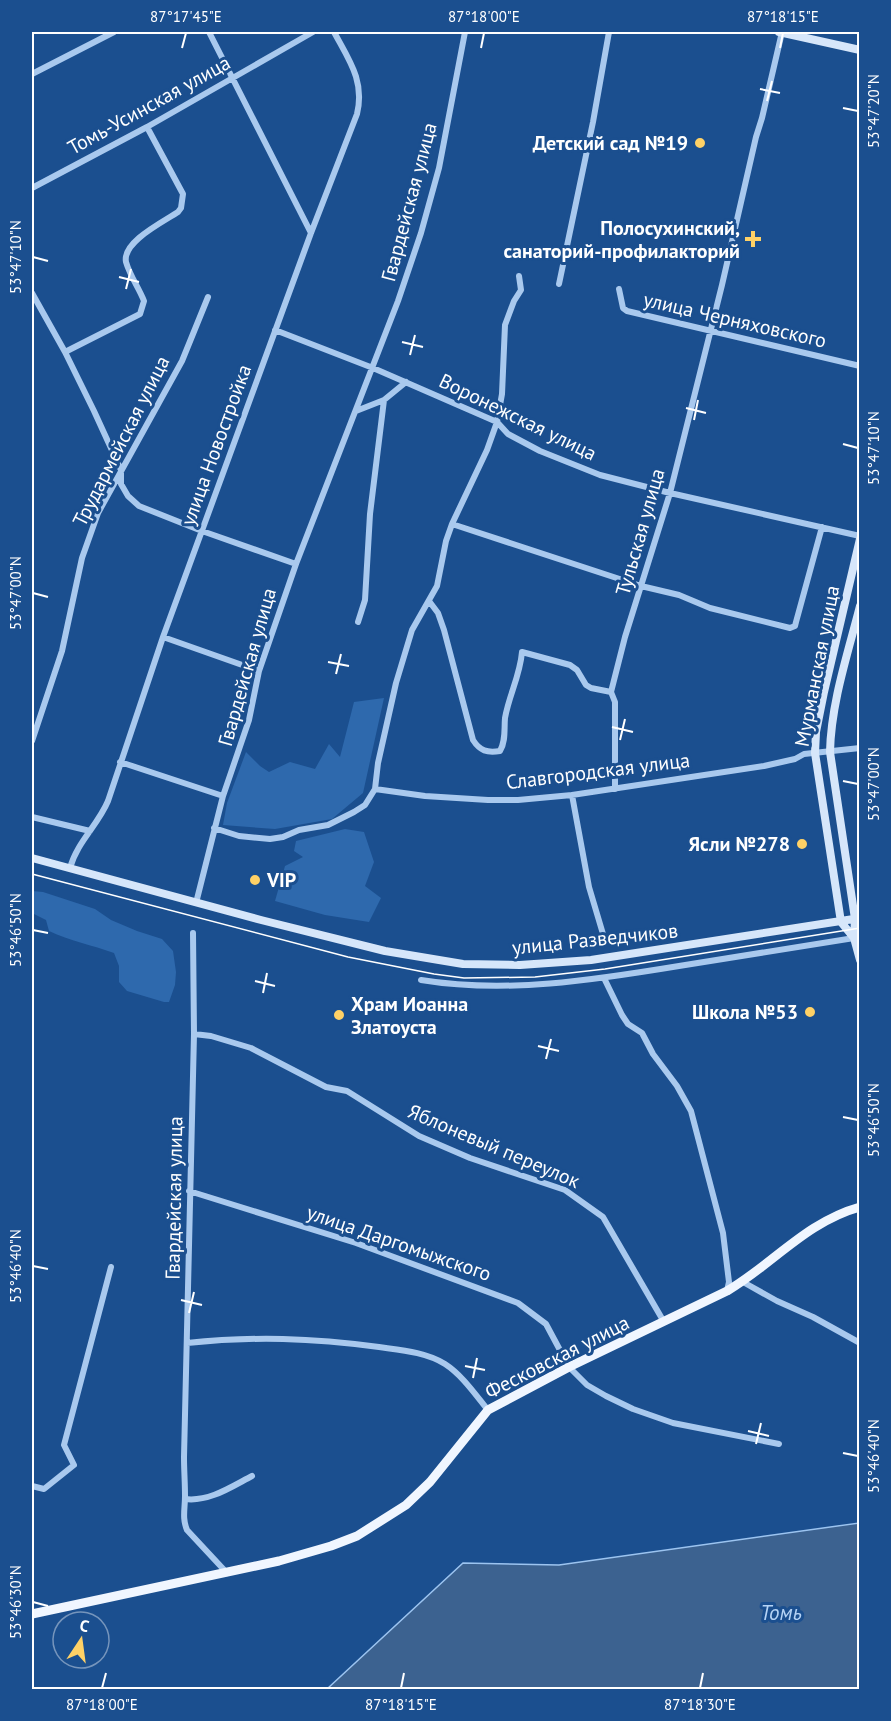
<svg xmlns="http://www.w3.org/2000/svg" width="891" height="1721" font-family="'PT Sans',sans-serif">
	<rect width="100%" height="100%" fill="#1b4f8f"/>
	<path fill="#2e69ad" d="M384,698L363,793L332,819L275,829L223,825L227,803L246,752L260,766L269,772L290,762L315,769L329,744L340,757L354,702Z
		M345,829L364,832L374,862L365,886L381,898L369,922L325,915L275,901L285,866L303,857L294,851L296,841Z
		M32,891L43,892L95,909L111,920L137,931L162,939L173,951L176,972L175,985L169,1002H164L127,991L119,982V966L114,953C92,945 70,941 49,931L46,920L32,913Z"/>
	<path fill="#3c6290" stroke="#9cc4f0" stroke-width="1.5" d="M859,1523V1689H327L463,1563L559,1565Z"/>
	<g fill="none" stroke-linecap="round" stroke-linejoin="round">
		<path stroke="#a9c9ee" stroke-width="6" d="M209,32L311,233
			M32,74L114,32
			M32,188L147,127L313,32
			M559,284L593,122L609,32
			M619,289L623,308L627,311L860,366
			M32,293L65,352L94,411L121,470V484L128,496L139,506L202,531L296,564
			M275,330L373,368L497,422L508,434L540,451L600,475L670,493L860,536
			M65,352L140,314L144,301C139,288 130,276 126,262C122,242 163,222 178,212L181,208L183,194L147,127
			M356,411L384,400L406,382
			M452,524L641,586L679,595L710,608L790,628L795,626L796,622L822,527
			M429,601L438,613L444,630L473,740C480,751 487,753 500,751C506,741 504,729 505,718C509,695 520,676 522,652L570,665L577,670L586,685L591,688L611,692
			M358,622L365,600L370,514L384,400
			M163,637L259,671
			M32,741L62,651L82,558L98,513L182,361L208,297
			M120,762L223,796
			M375,789L425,796L488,800H518L572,795L764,766L795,759L804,754L860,748
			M615,789V702L611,692L625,637L670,493L722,285L756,137L762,118L782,32
			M572,795L589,887L603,934
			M32,817L90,831
			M214,828L239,836L270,839L283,837L299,830L328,825L354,812L365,805L375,789L378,763L396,683L412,630L437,586L446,541L452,524L487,450L497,422L502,394L505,325L514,301L521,290L519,276
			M70,868C77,842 98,825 108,801L163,637L311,233L357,114C365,81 349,60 334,32
			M196,903L223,796L249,720L259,671L296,564L398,301L421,233L439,168L465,32
			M193,933L194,1034L184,1457C184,1470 185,1483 185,1496C185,1509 182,1518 187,1530L227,1573
			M604,978L622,1015L628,1024L642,1033L653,1054L677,1086L691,1111L723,1233L729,1282L727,1291
			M421,980C506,994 594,980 679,966C737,957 795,947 854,938
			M194,1034L211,1036L251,1048L326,1087L347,1091L419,1136L470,1158L565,1190L603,1217L664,1322
			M189,1191L356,1243L518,1303L546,1324L569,1367L587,1385L606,1396L633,1409L673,1423L779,1444
			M743,1282L777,1301L813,1317L860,1343
			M187,1343C254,1336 312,1338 379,1347C400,1350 426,1352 445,1364C462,1375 475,1394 488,1410
			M32,1486L44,1489L74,1465L64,1445L111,1267
			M185,1499C209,1502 231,1487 252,1476"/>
		<path stroke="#d6e6fa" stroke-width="8" d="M779,32L860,50
			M860,606C848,653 831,703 830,752L855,919L854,938L860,960
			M32,858L261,920L385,951L463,964L520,965L591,960L860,918
			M854,938L841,922L815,753L816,732L824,692L860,539"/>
		<path stroke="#f0f6ff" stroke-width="9" d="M32,1614L279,1561L331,1546L357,1536L406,1505L430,1482L488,1410L569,1367L727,1291C773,1264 806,1222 860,1207"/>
		<path stroke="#fff" stroke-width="1.5" d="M32,874L348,957L434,974L464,978L535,977L605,969L860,928"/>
	</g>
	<path fill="none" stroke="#fff" stroke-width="2" d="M182,48L186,33M481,48L484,33M780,48L783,33M760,89L780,93M767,101L772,81M843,108L858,111M33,257L48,261M119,277L139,282M126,289L131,269M402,342L423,347M410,355L415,335M686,408L706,413M694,420L698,400M843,444L858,448M33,593L48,597M328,662L349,666M336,674L341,654M612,727L633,732M620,740L625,719M843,781L858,784M33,930L48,933M255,981L275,986M263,993L267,973M538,1046L559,1051M546,1059L551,1039M843,1117L858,1120M33,1266L48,1269M181,1300L202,1305M189,1313L194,1292M465,1366L485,1370M473,1378L477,1358M748,1431L769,1436M756,1444L761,1423M843,1453L858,1456M33,1602L48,1606M102,1688L106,1673M401,1688L404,1673M700,1688L703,1673"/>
	<g fill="#ffd166" stroke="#1b4f8f" stroke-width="2">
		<circle cx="700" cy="143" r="6"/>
		<path d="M750 230h6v6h6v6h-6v6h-6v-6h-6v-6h6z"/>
		<circle cx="802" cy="844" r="6"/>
		<circle cx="255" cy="880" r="6"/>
		<circle cx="810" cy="1012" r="6"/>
		<circle cx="339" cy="1015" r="6"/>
	</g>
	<g text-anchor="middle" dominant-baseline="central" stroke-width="6" stroke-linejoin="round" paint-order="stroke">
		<g font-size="20" fill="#fff" stroke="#1b4f8f">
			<text transform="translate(149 105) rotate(-29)">Томь-Усинская улица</text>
			<text transform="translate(409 202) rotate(-75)">Гвардейская улица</text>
			<text transform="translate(735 320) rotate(13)">улица Черняховского</text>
			<text transform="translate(518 417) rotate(26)">Воронежская улица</text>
			<text transform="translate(121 441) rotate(-63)">Трудармейская улица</text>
			<text transform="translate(216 445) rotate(-70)">улица Новостройка</text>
			<text transform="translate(640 532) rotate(-74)">Тульская улица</text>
			<text transform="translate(817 666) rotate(-79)">Мурманская улица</text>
			<text transform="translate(247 667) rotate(-74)">Гвардейская улица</text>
			<text transform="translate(598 771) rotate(-7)">Славгородская улица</text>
			<text transform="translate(595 939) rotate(-6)">улица Разведчиков</text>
			<text transform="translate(494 1146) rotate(23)">Яблоневый переулок</text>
			<text transform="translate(174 1198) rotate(-89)">Гвардейская улица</text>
			<text transform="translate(399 1243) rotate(19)">улица Даргомыжского</text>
			<text transform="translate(557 1357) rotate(-27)">Фесковская улица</text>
		</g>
		<g font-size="20" font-weight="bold" fill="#fff" stroke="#1b4f8f" text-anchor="end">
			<text x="688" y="143">Детский сад №19</text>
			<text x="740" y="228">Полосухинский,<tspan x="740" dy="23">санаторий-профилакторий</tspan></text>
			<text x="790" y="844">Ясли №278</text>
			<text x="267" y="880" text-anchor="start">VIP</text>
			<text x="351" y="1004" text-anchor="start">Храм Иоанна<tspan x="351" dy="23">Златоуста</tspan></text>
			<text x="798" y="1012">Школа №53</text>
		</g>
		<g font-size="21" font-style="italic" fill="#b5d3f5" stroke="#1b4f8f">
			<text x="781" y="1612">Томь</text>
		</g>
	</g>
	<rect width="891" height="1721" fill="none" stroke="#1b4f8f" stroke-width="66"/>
	<g transform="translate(81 1640) rotate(13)"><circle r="28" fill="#1b4f8f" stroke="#7695bc" stroke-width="1.5"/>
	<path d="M0-4.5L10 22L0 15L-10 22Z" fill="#ffd166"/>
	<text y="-9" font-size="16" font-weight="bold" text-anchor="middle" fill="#ffffff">С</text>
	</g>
	<rect x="33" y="33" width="825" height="1655" fill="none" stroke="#fff" stroke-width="2"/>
	<g font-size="15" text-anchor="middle" fill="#fff">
		<text x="186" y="22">87°17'45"E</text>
		<text x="484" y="22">87°18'00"E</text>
		<text x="783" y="22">87°18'15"E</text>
		<text transform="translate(874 111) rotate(-90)" y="5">53°47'20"N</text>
		<text transform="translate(16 257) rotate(-90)" y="5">53°47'10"N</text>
		<text transform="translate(874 448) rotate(-90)" y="5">53°47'10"N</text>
		<text transform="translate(16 593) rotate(-90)" y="5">53°47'00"N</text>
		<text transform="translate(874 784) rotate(-90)" y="5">53°47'00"N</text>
		<text transform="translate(16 930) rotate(-90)" y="5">53°46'50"N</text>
		<text transform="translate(874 1120) rotate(-90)" y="5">53°46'50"N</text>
		<text transform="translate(16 1266) rotate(-90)" y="5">53°46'40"N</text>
		<text transform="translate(874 1456) rotate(-90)" y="5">53°46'40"N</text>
		<text transform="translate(16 1602) rotate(-90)" y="5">53°46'30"N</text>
		<text x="102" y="1710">87°18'00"E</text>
		<text x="401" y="1710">87°18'15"E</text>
		<text x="700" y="1710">87°18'30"E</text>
	</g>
</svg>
